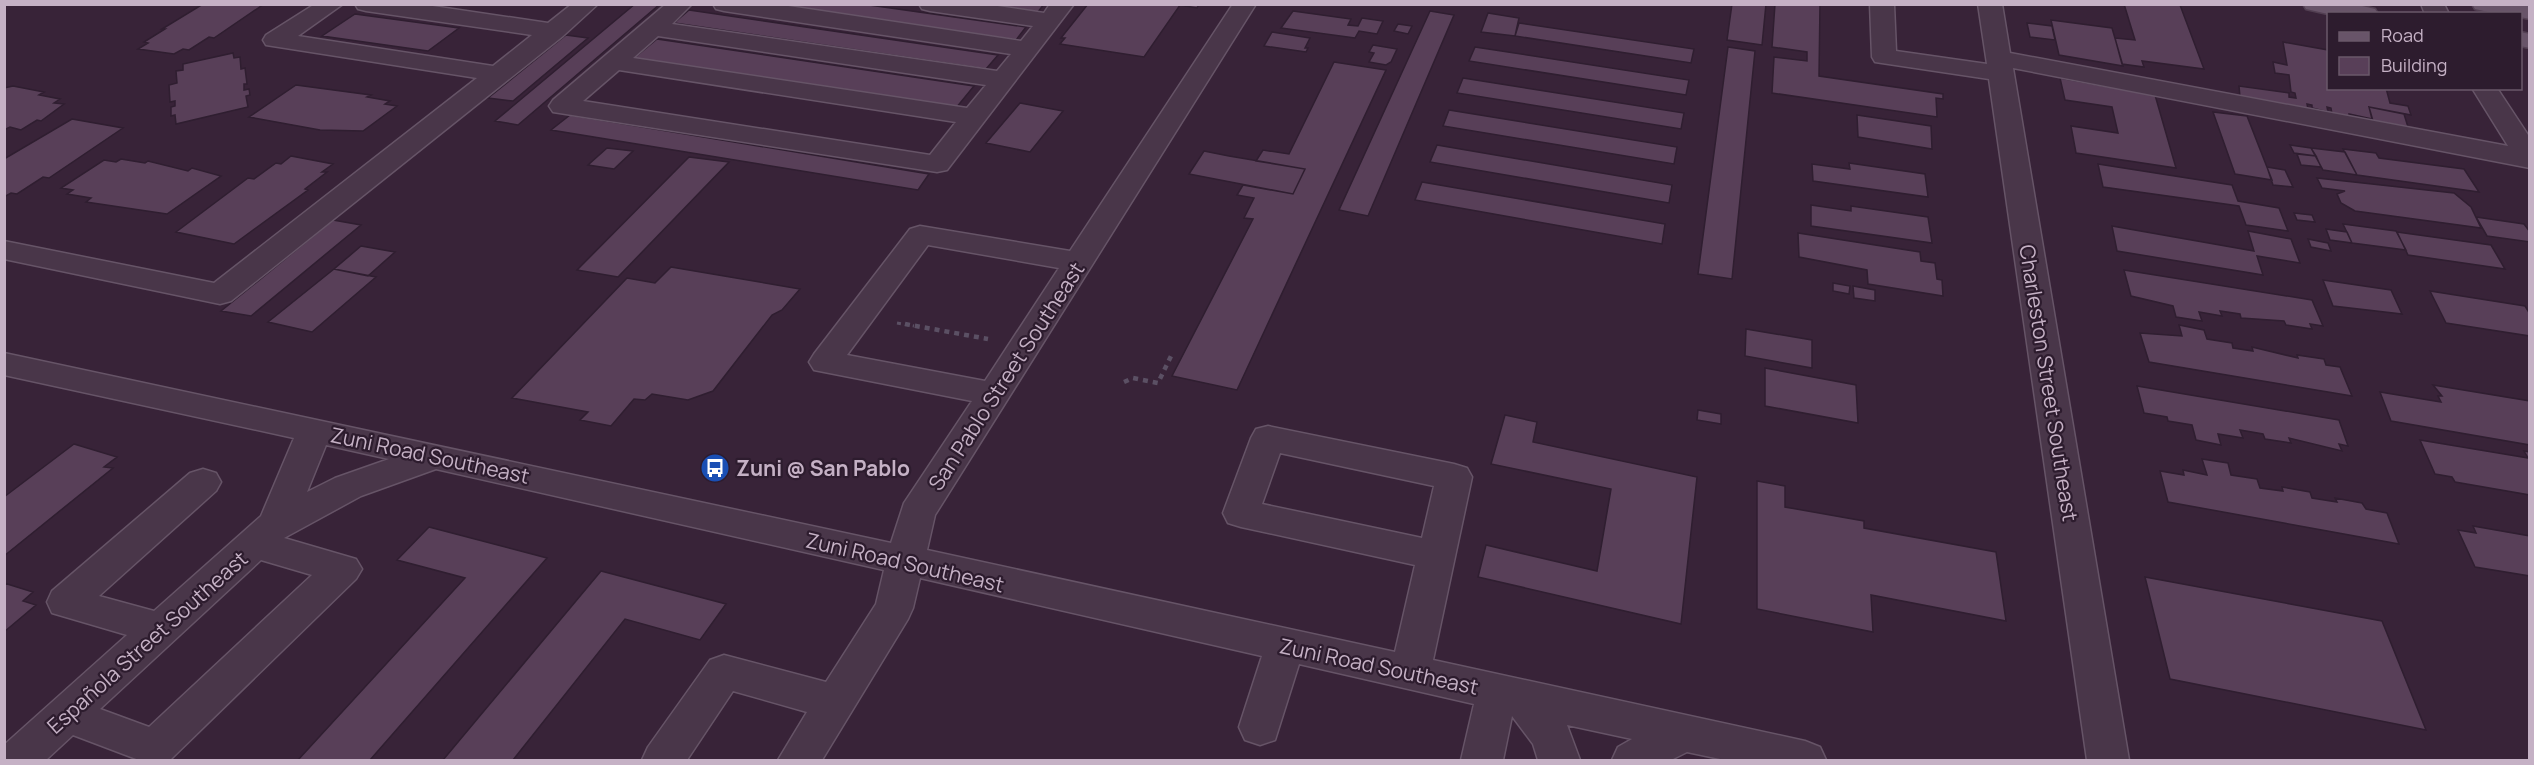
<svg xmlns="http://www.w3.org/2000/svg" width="2534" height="765" font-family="Manrope,sans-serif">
	<rect width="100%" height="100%" fill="#382338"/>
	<path fill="#583f58" stroke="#2f1e30" stroke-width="1.5" d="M203,4H264L214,38L209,37L189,50L183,49L174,54L138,49L148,43L144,42L165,29H162Z
		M635,4H660L518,125L495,121Z
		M763,4H862L1026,27L1016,40Z
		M983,4H1044L1038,12Z
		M1088,4H1199L1197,8L1180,5L1144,57L1060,44L1065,38H1061Z
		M1732,4H1766L1762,45L1727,40Z
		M1775,4H1820L1819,76L1943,94V99L1936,98L1937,117L1772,93L1774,57L1807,61V52L1772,47Z
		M2124,4L2180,5L2204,69L2142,61L2144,67L2122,64L2115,38L2135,40Z
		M689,10L998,55L986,69L674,23Z
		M1293,11L1351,19L1348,25L1358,26L1362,18L1383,21L1377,34L1359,31L1355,38L1281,28Z
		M1430,11L1454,15L1368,216L1339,210Z
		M1488,13L1519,18L1515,36L1481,32Z
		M355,14L459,28L428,51L322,36Z
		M2051,20L2112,28L2123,66L2059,55Z
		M1519,23L1694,49L1691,63L1515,36Z
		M2027,23L2052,26L2055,40L2030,37Z
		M1398,24L1412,26L1408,34L1394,31Z
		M1272,32L1310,38L1305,48H1308L1306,52L1264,46Z
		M566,35L588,38L513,101L488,98Z
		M657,39L974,86L956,108L633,59Z
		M2283,42L2328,50V88H2386L2390,103L2408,106L2411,115L2369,107L2372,119L2349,114V117L2332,114L2331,108L2327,107L2328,112L2312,108V105L2307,104L2308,110L2240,97L2239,86L2289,93V97L2296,98L2295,93L2291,92L2289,75L2275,73L2273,62L2287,65Z
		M1373,45L1397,49L1391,62L1386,65L1369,62L1374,53L1369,52Z
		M1475,47L1689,80L1686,95L1469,61Z
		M1728,47L1755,51L1732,279L1698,274Z
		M233,53L234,58L240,57L241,69L245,68L247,84H244V90L249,89L250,95L246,96L248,107L176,124L175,115L171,116V107L175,106V101L170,102L169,85L177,83L176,71L183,70V64Z
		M1334,62L1386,70L1237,390L1172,376L1253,219L1244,218L1254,198L1237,195L1243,185L1293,194L1305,169L1256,161L1263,150L1289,154Z
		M1463,78L1684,113L1681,129L1457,93Z
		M2060,78L2155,95L2176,168L2076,153L2071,126L2118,133L2112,107L2065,100Z
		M296,85L371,95L367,97L390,101L385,104L397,106L363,131L320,130L249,117Z
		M13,86L44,92L39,95L60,99L54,103L64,104L41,121L37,120L21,130L10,127L4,130V88Z
		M1020,103L1063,111L1030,152L986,143Z
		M2369,107L2404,114L2408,127L2373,121Z
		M1449,110L1677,147L1674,164L1443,126Z
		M2213,112L2247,116L2272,180L2235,174Z
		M570,115L929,174L918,190L551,130Z
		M1857,115L1931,126L1932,149L1858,137Z
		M72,119L123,128L49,178L43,177L17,194L11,193L4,197V159Z
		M1437,145L1672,185L1669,203L1430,162Z
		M2290,145L2311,148L2316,156L2294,153Z
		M607,148L633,151L614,169L588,165Z
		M2311,148L2345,152L2357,175L2323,170Z
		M2343,149L2376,153L2379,158L2464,169L2479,192L2357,175Z
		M1204,151L1229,156L1305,169L1293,194L1189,174Z
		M2297,154L2316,156L2321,167L2301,165Z
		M291,156L333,164L322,172H327L305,189L308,190L234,244L176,232L248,178L254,179L276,163L281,164Z
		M689,157L729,162L618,277L577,270Z
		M121,159L145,163L148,161L188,171L192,168L221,176L167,214L86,202L91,198L67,194L73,190L61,188L104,160L116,162Z
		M1849,163L1925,174L1928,197L1813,181L1812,164L1850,169Z
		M2098,164L2232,185L2238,201L2279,208L2288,231L2246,225L2239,206L2103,187Z
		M2267,167L2285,170L2293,187L2273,185Z
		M2317,178L2454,193L2471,207L2481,228L2355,211L2341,203L2337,194L2345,191L2322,188Z
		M1422,182L1665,224L1662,244L1415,200Z
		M1811,205L1851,211V206L1928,217L1932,243L1811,226Z
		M2294,213L2312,215L2315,222L2297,220Z
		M2476,217L2524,224L2530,232V242L2487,236Z
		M333,220L361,225L251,316L221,311Z
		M2343,224L2396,231L2406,250L2352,243Z
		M2112,226L2254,251L2248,231L2291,239L2300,263L2257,256L2263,275L2117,251Z
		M2326,229L2347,232L2352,243L2330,240Z
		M2397,232L2491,245L2505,269L2408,255Z
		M1798,233L1920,252L1921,261L1935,263L1937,279L1942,280L1943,296L1868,284L1867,270L1799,257Z
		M2308,239L2328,243L2331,251L2311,247Z
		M361,246L395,252L368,276L334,269Z
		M671,267L800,289L782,310L772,315L713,391L688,400L652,394L645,400L634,399L611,426L580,420L588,412L512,398L627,278L655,283Z
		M334,269L376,277L312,332L268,322Z
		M2124,270L2312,300L2323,326L2310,324L2312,329L2286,325L2284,321L2241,318L2240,314L2220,311L2222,316L2199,312L2202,321L2176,317L2173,306L2131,296Z
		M2323,280L2391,290L2402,314L2333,306Z
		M1833,283L1850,286L1849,294L1833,291Z
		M1853,286L1875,290V301L1854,298Z
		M2430,291L2525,306L2530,314V336L2446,323Z
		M2179,325L2204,330L2207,339L2232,343L2233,348L2253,351L2252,347L2298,358L2297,355L2324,359L2326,365L2340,367L2352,396L2149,362L2140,333L2182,336Z
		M1746,329L1812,340V368L1745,356Z
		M1765,368L1856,385L1858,423L1765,406Z
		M2433,385L2530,401V445L2391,421L2380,392L2441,402L2438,396H2442Z
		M2137,386L2339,420L2348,446L2339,444L2342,451L2289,438L2291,443L2265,439L2263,434L2240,430L2243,438L2218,434L2221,445L2196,440L2192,425L2168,421L2167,417L2144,413Z
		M1698,410L1721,414V424L1697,420Z
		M1505,415L1537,422L1533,442L1697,477L1681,624L1478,577L1486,545L1597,571L1611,489L1491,464Z
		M2420,440L2528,458L2524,451L2530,452V495L2455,482L2452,477L2435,474Z
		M74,444L117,457L104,467L113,468L4,556V497Z
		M2202,459L2228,463L2231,475L2257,479L2260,488L2283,491L2282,487L2310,492L2312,498L2337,502L2335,498L2362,503L2366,509L2387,513L2399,544L2168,502L2160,471L2184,475L2183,470L2207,475Z
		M1757,481L1785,486V507L1864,521V528L1996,552L2006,621L1871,595L1873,632L1757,609Z
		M2473,526L2530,536V576L2475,567L2458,530L2476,533Z
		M429,527L547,558L370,760H298L465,578L397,560Z
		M601,571L726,604L700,640L625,619L513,760H443Z
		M2145,577L2382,621L2426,730L2170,679Z
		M4,583L33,592L23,601L36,605L4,632Z"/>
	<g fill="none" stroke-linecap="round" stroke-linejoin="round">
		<g stroke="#665467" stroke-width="3">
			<path id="minor" d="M315,4H343L298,36L493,66L532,35L366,11L358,9L355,4H419L548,23L572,4H598L563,36L231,301L220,304L4,259V241L214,283L477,78L266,45L263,40L266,35Z
				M666,4H692L672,24L997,71L1011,54L724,11L716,9L713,4H775L1021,41L1033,26L930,11L922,9L919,4H984L1044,13L1050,4H1074L947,170L937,172L553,112L549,106L553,100ZM658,36L986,85L967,108L633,58ZM619,70L956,122L930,155L583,101Z
				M1233,4H1256L935,515L927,550L1395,652L1415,565L1241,527L1228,523L1223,513L1251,438L1256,429L1268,426L1454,464L1467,468L1472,477L1433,660L1805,741L1820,747L1826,760H1725L1687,752L1671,760H1612L1618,747L1632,739L1567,725L1580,760H1538L1533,744L1512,716L1503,760H1461L1474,704L1299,664L1275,740L1260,745L1245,740L1239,727L1262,656L920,578L913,608L908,619L822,760H778L807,712L733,691L687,760H642L648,747L710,660L724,655L826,682L876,604L884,570L436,469L361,496L284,538L356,559L362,569L356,579L170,760H139L73,735L46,760H4V745L127,635L52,613L47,602L52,591L190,473L203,469L216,473L221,482L216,491L99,596L154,611L261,516L294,438L4,375V353L891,543L904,503L972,401L814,370L809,362L814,354L910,229L920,226L1070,251ZM928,245L1059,268L985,381L847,355ZM326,445L389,459L335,478L307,492ZM1280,453L1434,486L1422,538L1262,504ZM261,560L312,575L149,727L100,709Z
				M1870,4H1894L1896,51L1987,64L1978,4H2002L2010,53L2508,146L2472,88H2497L2530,138V168L2013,68L2129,760H2087L1989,79L1875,62L1872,57Z
				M2421,4H2444L2449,14H2425Z"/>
		</g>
		<g stroke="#523f52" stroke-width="3">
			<path id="major" d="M2303,4H2354L2375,9L2378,14H2328L2306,9Z
				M2472,4L2530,5V19L2520,17V14H2497L2475,9Z
				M2520,32L2530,34V48L2520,46Z"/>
		</g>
		<path stroke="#5b5064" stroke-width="3" stroke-dasharray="4 4" stroke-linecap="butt" d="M897,323L914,326"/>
		<path stroke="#5b5064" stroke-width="4.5" stroke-dasharray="5 5" stroke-linecap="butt" d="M905,324L988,339
			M1124,382L1133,378L1158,383L1173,352"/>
		<use href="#minor" fill="#493649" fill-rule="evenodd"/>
		<use href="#major" fill="#685469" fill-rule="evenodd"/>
	</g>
	<defs>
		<g id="bus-disc" transform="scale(1.5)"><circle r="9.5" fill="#1a4fb4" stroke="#2d1c2e"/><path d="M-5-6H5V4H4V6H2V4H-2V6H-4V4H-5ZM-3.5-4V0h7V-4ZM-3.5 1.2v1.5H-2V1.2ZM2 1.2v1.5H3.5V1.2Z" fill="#fff"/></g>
	</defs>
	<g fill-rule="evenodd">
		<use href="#bus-disc" x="715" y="468"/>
	</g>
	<g text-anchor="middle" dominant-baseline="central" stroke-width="4.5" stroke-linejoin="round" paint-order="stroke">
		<g font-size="21" fill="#c5b1c5" stroke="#2d1c2e">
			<text transform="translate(1006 376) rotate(-57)">San Pablo Street Southeast</text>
			<text transform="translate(2049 383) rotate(81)">Charleston Street Southeast</text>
			<text transform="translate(430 455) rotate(12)">Zuni Road Southeast</text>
			<text transform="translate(905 562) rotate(13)">Zuni Road Southeast</text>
			<text transform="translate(147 642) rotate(-42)">Española Street Southeast</text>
			<text transform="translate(1379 666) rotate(12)">Zuni Road Southeast</text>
		</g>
		<g font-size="21" font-weight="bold" fill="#c5b1c5" stroke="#2d1c2e" text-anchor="start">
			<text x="736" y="468">Zuni @ San Pablo</text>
		</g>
	</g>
	<rect width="2534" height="765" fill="none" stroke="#c5b1c5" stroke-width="12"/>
	<rect x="2327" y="12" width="195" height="78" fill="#2d1c2e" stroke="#6a586a" stroke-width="1.5"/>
	<rect x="2339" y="32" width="30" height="9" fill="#685469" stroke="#6a586a" stroke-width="1.5"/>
	<text x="2381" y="42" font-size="18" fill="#c5b1c5">Road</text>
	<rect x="2339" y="57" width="30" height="18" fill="#583f58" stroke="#6a586a" stroke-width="1.5"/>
	<text x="2381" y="72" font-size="18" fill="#c5b1c5">Building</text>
</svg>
